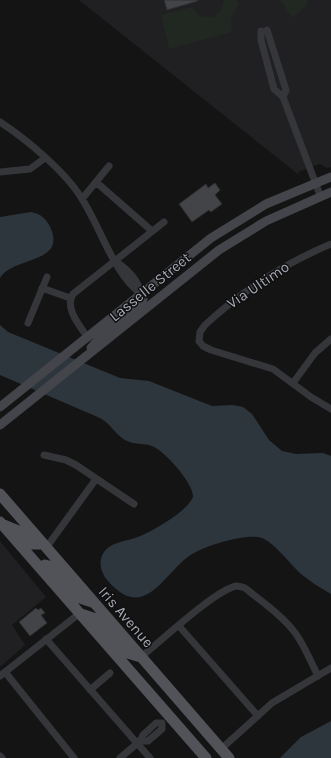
<svg xmlns="http://www.w3.org/2000/svg" width="331" height="758" font-family="Karla,sans-serif">
	<rect width="100%" height="100%" fill="#141415"/>
	<path fill="#202022" d="M79,0H331V167L328,168L320,164L298,172L299,175Z
		M0,541L46,597L12,625L25,645L0,667Z"/>
	<path fill="#202821" d="M224,0H237L239,4L231,18L232,32L169,49L161,15L192,7L199,16L213,17L221,11Z
		M279,0H309L305,7L292,18L282,2Z"/>
	<path fill="#2e363d" d="M31,212C41,214 47,219 51,229C65,264 14,256 0,278V217Z
		M0,325L8,332L120,378L149,381L212,406L232,405L243,407L252,414L269,440L282,451L296,454L323,453L331,456V594C320,588 310,581 301,574C290,564 271,538 258,537C240,535 204,546 189,556C162,576 144,622 108,581C99,571 97,556 109,547C116,542 126,541 135,538C150,533 187,512 193,497C194,484 165,451 152,446C143,443 134,445 125,440C115,434 110,423 100,418L0,375Z
		M331,721V758H280L301,737Z"/>
	<path fill="#434448" stroke="#2e2e31" d="M164,0H197L198,1L167,10Z
		M215,183L220,190L215,195L222,204L211,212L209,210L192,222L179,204L206,184L208,188Z
		M36,608L38,610L41,608L45,613L41,615L47,623L30,636L19,622Z"/>
	<g fill="none" stroke-linecap="round" stroke-linejoin="round">
		<path stroke="#35363a" stroke-width="7" d="M267,30L286,90L283,97
			M261,31V40L274,89L283,97L320,195
			M0,122C26,139 66,172 82,199C101,228 113,273 141,294
			M0,172L30,169L45,158
			M96,182L152,231
			M82,199L109,166
			M331,244C283,264 243,290 205,325L200,332L199,341L203,346L211,350L273,369L311,397L331,409
			M117,262C128,270 139,280 141,294
			M42,288L70,298
			M28,323L47,277
			M88,338C80,326 64,308 73,294L164,222
			M293,383L315,353L331,339
			M44,455L66,460L76,465L134,504
			M46,548L96,479
			M179,626L258,716
			M46,639L150,758
			M141,657C161,641 214,591 236,586C239,586 242,587 245,588C262,602 283,616 296,634C305,647 311,662 318,676
			M5,672L74,758
			M0,676L80,613
			M90,690L110,673
			M221,749L272,703L331,668
			M0,756L2,758
			M120,758L140,741L143,735L156,723H162V729L148,741H140"/>
		<path stroke="#43454a" stroke-width="9" d="M91,348L102,335L142,303L143,299L141,294
			M0,407L211,238L266,204L331,177
			M0,425L219,250L266,221L331,192"/>
		<path stroke="#515359" stroke-width="11" d="M0,494L229,758
			M0,522L206,758
			M4,525L21,532L33,544H43
			M41,568L45,565L49,566L77,597L92,602
			M81,614L96,619L124,652L141,657"/>
	</g>
	<g text-anchor="middle" dominant-baseline="central" stroke-width="3" stroke-linejoin="round" paint-order="stroke">
		<g font-size="15" fill="#a7aab5" stroke="#0f0f10">
			<text transform="translate(258 285) rotate(-34)">Via Ultimo</text>
			<text transform="translate(150 287) rotate(-39)">Lasselle Street</text>
			<text transform="translate(126 617) rotate(49)">Iris Avenue</text>
		</g>
	</g>
</svg>
